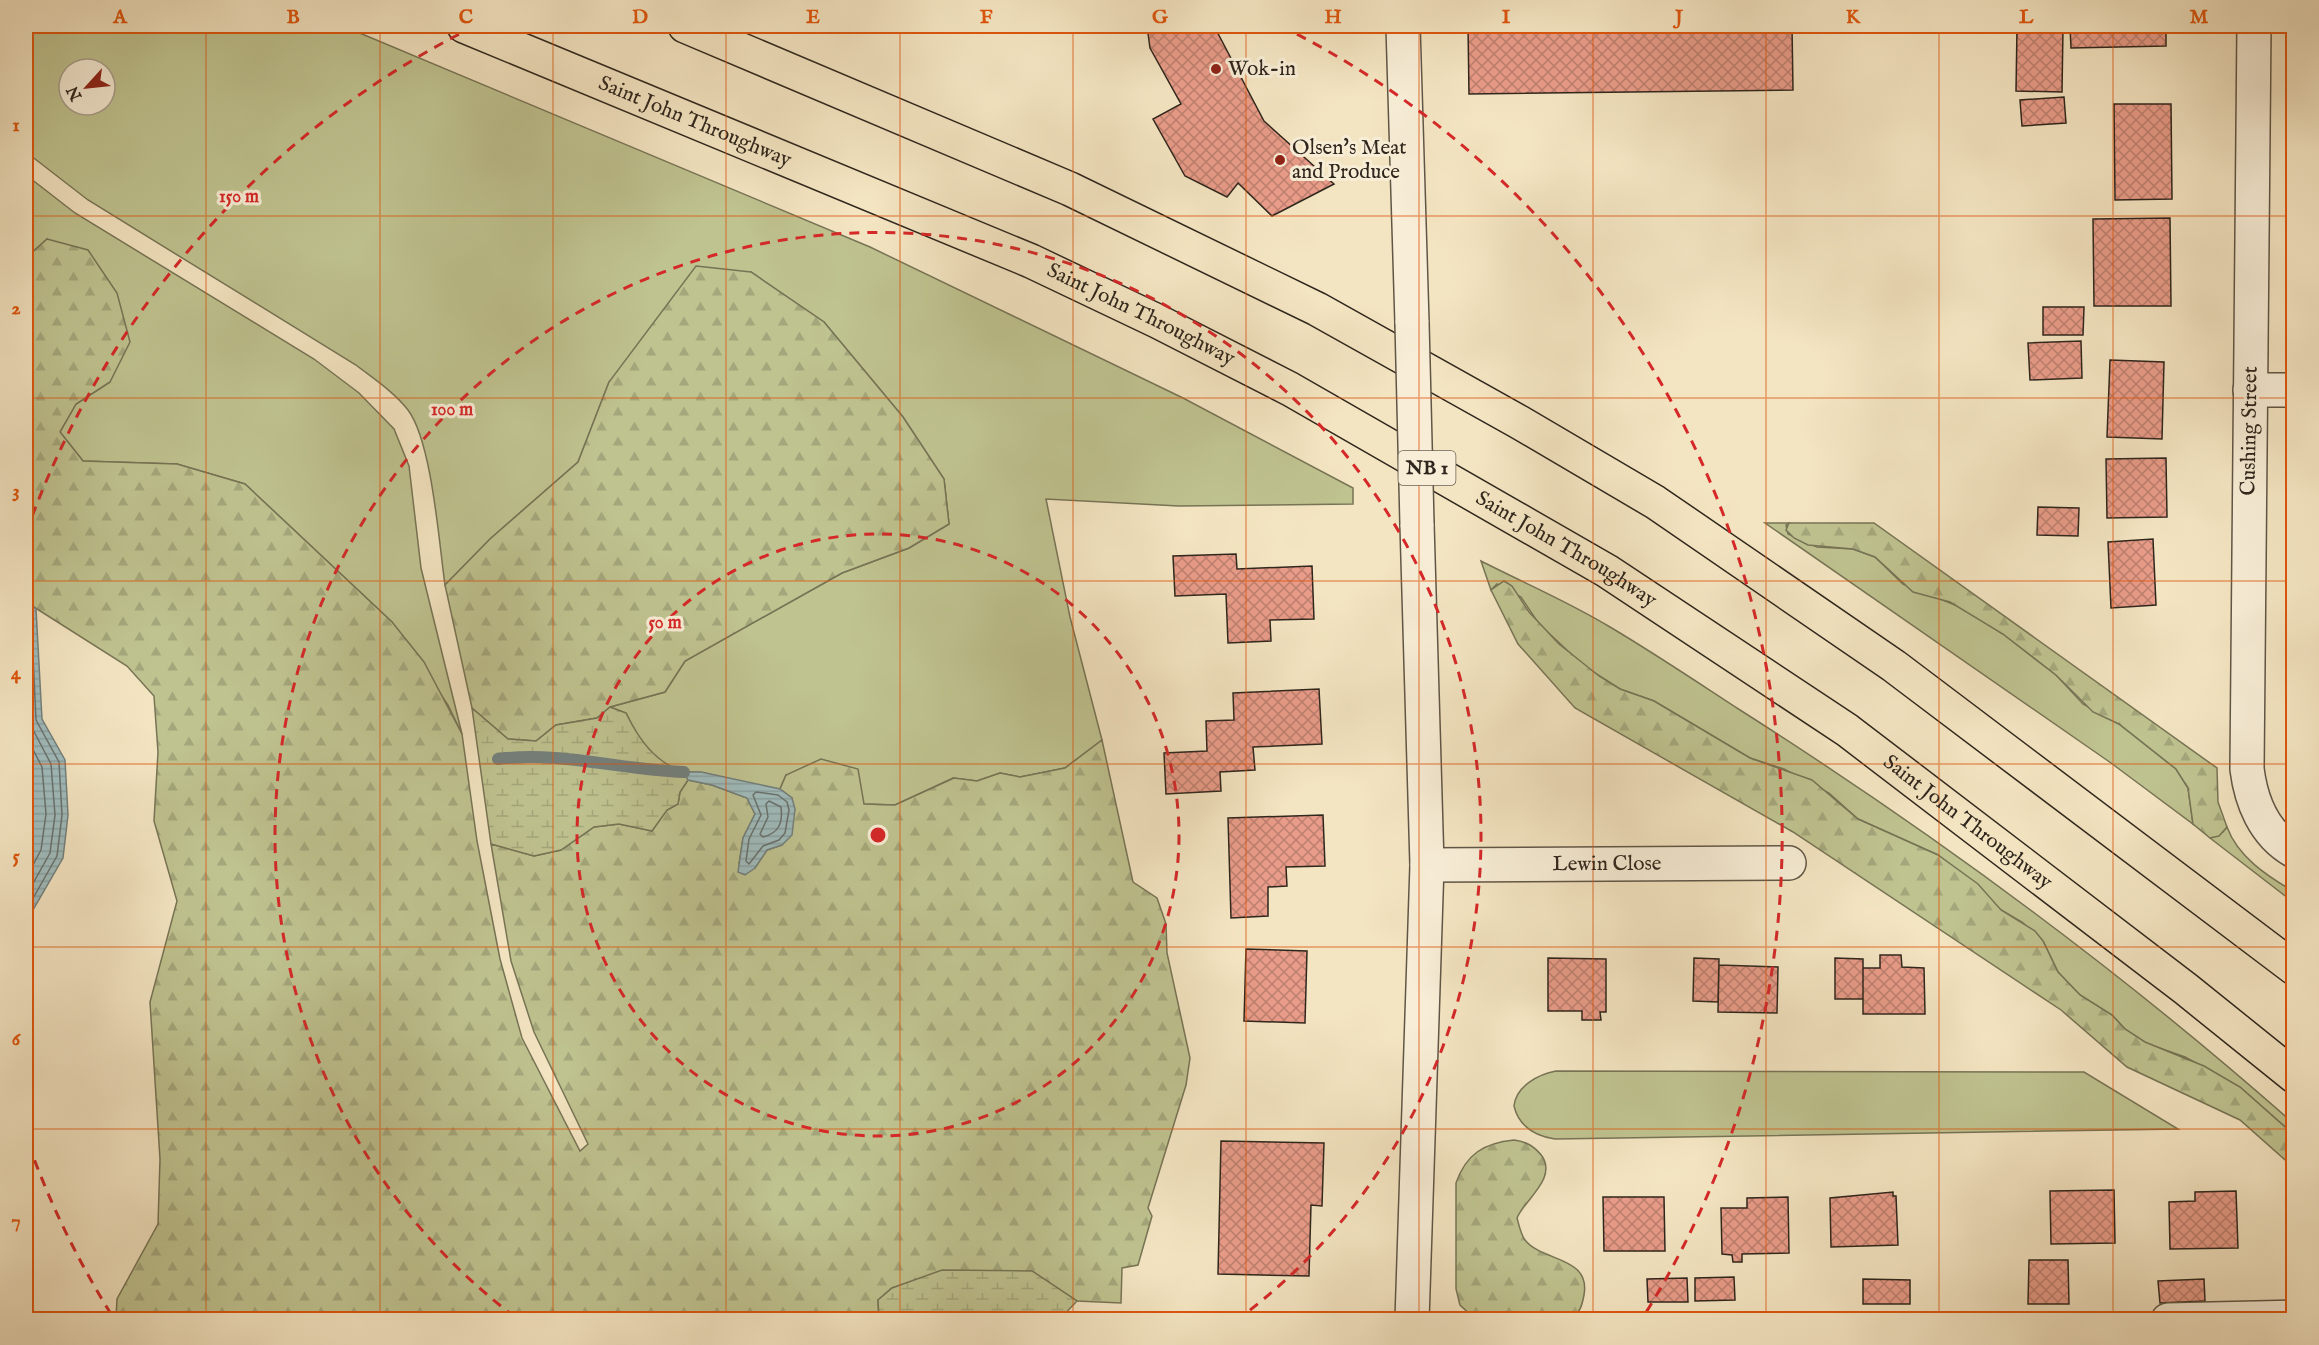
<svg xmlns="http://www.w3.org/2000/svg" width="2319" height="1345" font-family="'IM FELL English',serif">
	<defs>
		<pattern id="forest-firs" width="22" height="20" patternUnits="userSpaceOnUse" patternTransform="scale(1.5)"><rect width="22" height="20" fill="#bfc390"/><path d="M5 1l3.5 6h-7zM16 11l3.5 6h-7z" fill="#a4a77c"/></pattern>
		<pattern id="wetland-marsh" width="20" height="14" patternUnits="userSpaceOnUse" patternTransform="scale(1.5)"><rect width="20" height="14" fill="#bfc390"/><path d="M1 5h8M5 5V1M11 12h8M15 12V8" fill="none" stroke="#a4a77c"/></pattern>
		<pattern id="water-rules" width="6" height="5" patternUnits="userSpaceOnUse" patternTransform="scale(1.5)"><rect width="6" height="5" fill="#a0bcbd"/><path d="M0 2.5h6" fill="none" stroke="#8aa1a2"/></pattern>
		<pattern id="building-cross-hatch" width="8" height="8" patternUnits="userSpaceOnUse" patternTransform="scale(1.5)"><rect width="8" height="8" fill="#e99c89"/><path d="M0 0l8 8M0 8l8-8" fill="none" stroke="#bd7f6f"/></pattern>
	</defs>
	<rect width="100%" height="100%" fill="#f4e5c2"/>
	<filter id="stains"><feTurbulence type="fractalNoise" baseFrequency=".00333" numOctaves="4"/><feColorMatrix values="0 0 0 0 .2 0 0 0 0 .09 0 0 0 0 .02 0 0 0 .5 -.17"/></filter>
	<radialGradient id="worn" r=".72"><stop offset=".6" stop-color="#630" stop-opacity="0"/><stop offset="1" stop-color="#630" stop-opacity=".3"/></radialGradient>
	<path fill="#bfc390" stroke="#777456" stroke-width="1.5" fill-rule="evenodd" d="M26,26H343L870,247L1183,398L1353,488V504L1179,506L1046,499L1070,617L1102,740L1065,768L1020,777L1000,773L977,781L953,778L895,805L864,804L786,775L780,789C754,786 729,778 704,773C696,771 688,773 681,771C654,765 637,736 626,713L610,707L665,692L685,661L842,573L909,548L949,524L944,479L903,417L824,322L751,272L609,382L578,462L490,539L445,585C439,543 432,442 408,410C394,392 374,379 356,365L88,200L26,152ZM69,69H105V105H69Z
		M26,175L75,213L314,359L359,393L394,429L409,466L421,568L462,734L448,705L392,622L245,484L177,464L83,461L60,432L76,404L110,382L47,239L26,258Z
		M1765,523H1789L1786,525L1788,534L1817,547L1853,549L1875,557L1903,584L1965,609L2003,634L2056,675L2083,704L2119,724L2176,769L2188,788L2193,824L2111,763Z
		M1481,561C1524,583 1569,602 1610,627C1654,653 1697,682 1740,710C1935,834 2120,970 2293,1123V1134L2240,1087L2185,1057L2145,1043L2125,1029L2112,1015L2080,995L2058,972L2043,941L2022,922L2001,910L1938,855L1858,819L1829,793L1784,769L1750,758L1654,701L1620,689L1584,666L1539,624L1521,597L1497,584L1491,590Z
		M2227,827C2238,857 2267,876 2293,891V902L2210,838L2223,832Z
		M1556,1071L2084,1072L2178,1129L1555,1139C1536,1136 1519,1127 1514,1106C1516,1086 1539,1074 1556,1071Z"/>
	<path fill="url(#forest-firs)" stroke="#777456" stroke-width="1.5" d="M47,239L88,250L117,293L130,342L110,382L76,404L60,432L83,461L177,464L245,484L392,622L424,662L462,734L477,841L500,959L522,1038L580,1151L588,1144L534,1032L511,961L491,844L534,856L561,850L594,827L619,824L652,831L667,810L678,804L680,792L688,780L712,785L747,798L755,814L743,838L739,864L755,868L767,850L782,845L792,798L780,789L786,775L821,759L858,769L864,804L895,805L954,778L977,781L1000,773L1020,777L1065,768L1102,740L1133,882L1157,898L1166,924L1167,953L1190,1058L1186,1085L1148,1208L1152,1216L1138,1265L1122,1268L1121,1303L1077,1301L1032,1271L914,1281L892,1288L878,1300L879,1319H116L117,1299L158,1224L160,1159L150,1002L177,901L154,821L158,752L154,696L127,666L26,602V258Z
		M696,266L751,272L824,322L903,417L944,479L949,524L909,548L842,573L685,661L665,692L610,707L597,718L556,725L536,741L508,739L472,708L445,585L490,539L578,462L609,382Z
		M1789,523H1874L2217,768L2218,802L2227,827L2219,836L2210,838L2193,824L2188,788L2176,769L2119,724L2093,712L2056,675L2003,634L1950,602L1913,592L1875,557L1853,549L1808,545L1794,538L1786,530Z
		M1504,581L1512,586L1529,612L1559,644L1599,676L1620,689L1654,701L1750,758L1812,780L1858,819L1938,855L1978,884L2001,910L2035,931L2043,941L2058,972L2080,995L2112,1015L2125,1029L2145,1042L2204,1066L2240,1087L2293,1134V1167L2240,1120L2127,1067L2061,1010L1793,832L1575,708L1518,644L1491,590Z
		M1514,1140C1527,1142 1534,1146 1542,1156C1557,1179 1525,1199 1517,1218C1519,1225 1521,1235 1525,1240C1542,1262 1591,1256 1584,1295C1582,1306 1580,1311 1573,1319H1475L1460,1305L1456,1289V1183C1466,1154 1484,1143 1514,1140Z"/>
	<path fill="url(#wetland-marsh)" stroke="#777456" stroke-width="1.5" d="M610,707L626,713C638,738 655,763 684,772L688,780L680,792L678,804L667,810L652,831L619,824L594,827L561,850L534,856L491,844L472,708L508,739L536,741L556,725L597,718Z
		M942,1270L1032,1271L1077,1301L1060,1319H879L878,1300L892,1288Z"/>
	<path fill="url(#water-rules)" stroke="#73807d" stroke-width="1.5" d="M26,602L36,609L42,719L65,760L68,815L63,858L33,910L29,944L33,991L28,1033L31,1094L26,1114Z
		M684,772H701L780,789L792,798L795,809L792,835L782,845L767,850L755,868L745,875L738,872L743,838L755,814L747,798L712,785L688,780Z"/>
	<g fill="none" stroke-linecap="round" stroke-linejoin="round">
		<path stroke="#68716d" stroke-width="1.5" d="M26,609L31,614L36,720L59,762L62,815L57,856L28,907L26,923
			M26,659L29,722L51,764L55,815L50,853L26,896
			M26,736L42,767L46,814L41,850L26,878
			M756,792L778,795L787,802L789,810L785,833L779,840L763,846L749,864L746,861L749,839L761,815L753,795Z
			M769,801L781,807C783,823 779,833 763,837L760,834L768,817L766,804Z"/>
		<path stroke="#73807d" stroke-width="12" d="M498,759C560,751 622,770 684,772"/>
	</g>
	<path fill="url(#building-cross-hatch)" stroke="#2f261d" stroke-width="1.5" d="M1147,26H1214L1264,121L1334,184L1272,216L1238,183L1227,197L1185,176L1153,119L1181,104L1150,48Z
		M1468,26H1792L1793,90L1469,94Z
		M2070,26H2166V46L2071,48Z
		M2017,28L2063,29L2062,92L2016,91Z
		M2064,97L2066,123L2022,126L2020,100Z
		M2114,104H2171L2172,199L2115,200Z
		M2170,218L2171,306H2094L2093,219Z
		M2043,307H2084L2083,335H2043Z
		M2081,341L2082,378L2030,380L2028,343Z
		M2110,360L2164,362L2162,439L2107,437Z
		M2166,458L2167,517L2107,518L2106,459Z
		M2038,507L2079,508L2078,536L2037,535Z
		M2153,539L2156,605L2111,608L2108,542Z
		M1236,554L1237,569L1312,566L1314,619L1270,620L1271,641L1228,643L1226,594L1175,596L1173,556Z
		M1319,689L1322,744L1253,747L1255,770L1220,772L1221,791L1166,794L1164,753L1207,751L1206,721L1234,720L1233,693Z
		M1323,815L1325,866L1286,867L1287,886L1268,887V916L1231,918L1228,818Z
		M1246,949L1307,951L1305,1023L1244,1021Z
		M1880,955H1901L1902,967L1924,968L1925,1014H1863V968H1880Z
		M1548,958L1606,959V1012H1600L1601,1020H1582V1011H1548Z
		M1694,958L1719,959L1718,1002L1693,1001Z
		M1835,958L1863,959V999H1835Z
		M1719,965L1778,967L1777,1013L1718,1012Z
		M1221,1141L1324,1143L1322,1206L1311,1205L1309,1276L1218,1274Z
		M2114,1190L2115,1243L2051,1244L2050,1191Z
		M2236,1191L2238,1248L2170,1249L2169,1202L2195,1201V1192Z
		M1893,1192V1196H1896L1898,1245L1831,1247L1830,1198Z
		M1603,1197H1664L1665,1251H1604Z
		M1788,1197L1789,1253L1742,1254V1262H1733L1732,1255L1722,1254L1721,1208H1747V1198Z
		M2029,1260H2068L2069,1304H2028Z
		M1734,1277L1735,1300L1695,1301V1278Z
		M1687,1278L1688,1302H1648L1647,1279Z
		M1863,1279L1910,1280V1304H1863Z
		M2204,1279L2205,1301L2160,1303L2158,1281Z"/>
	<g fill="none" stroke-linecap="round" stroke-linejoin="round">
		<g stroke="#605646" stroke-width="36">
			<g id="minor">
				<path d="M1403,26L1412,323"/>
				<path d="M2254,26L2247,769C2251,801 2264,834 2294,851"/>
				<path d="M2250,390H2294"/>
				<path id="s1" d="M1427,865L1789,863"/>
				<path d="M1412,1320L1427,865L1417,524"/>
				<path d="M2168,1320L2294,1317"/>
			</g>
		</g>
		<g stroke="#2f261d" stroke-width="36">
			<g id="highway">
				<path id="s2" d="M464,26L1031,261L1157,321L1290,389L1607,571L1847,730L2186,989L2294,1076"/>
				<path d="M685,26L1070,189L1317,309L1519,422L1655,502L1894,666L2294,968"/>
			</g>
		</g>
		<use href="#minor" stroke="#f8eed7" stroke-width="33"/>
		<use href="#highway" stroke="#f4e5c2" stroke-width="33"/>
		<g stroke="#605646" stroke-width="36" stroke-linecap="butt">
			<path id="minor-bridge" d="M1412,323L1417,524"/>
		</g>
		<use href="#minor-bridge" stroke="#f8eed7" stroke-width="33"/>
	</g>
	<path fill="none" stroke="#df560d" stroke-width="1.5" stroke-opacity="0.55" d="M206,26V1320M380,26V1320M553,26V1320M726,26V1320M900,26V1320M1073,26V1320M1246,26V1320M1419,26V1320M1593,26V1320M1766,26V1320M1939,26V1320M2113,26V1320M26,216H2294M26,398H2294M26,581H2294M26,764H2294M26,947H2294M26,1129H2294"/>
	<g fill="none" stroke="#d62828" stroke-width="3" stroke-dasharray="10 8">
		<circle cx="878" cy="835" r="301"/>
		<path d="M515 1317A603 603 0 1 1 1241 1317"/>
		<path d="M111 1314A904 904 0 0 1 26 1137M26 533A904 904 0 0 1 475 26M1281 26A904 904 0 0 1 1645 1314"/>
	</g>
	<g fill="#8f2418" stroke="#f8eed7" stroke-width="2">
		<circle cx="1216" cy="69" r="6"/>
		<circle cx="1280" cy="160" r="6"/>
	</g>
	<g text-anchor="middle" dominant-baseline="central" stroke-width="6" stroke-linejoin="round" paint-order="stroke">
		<rect fill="#f8eed7" stroke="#6b6255" stroke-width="1.5" x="1398.5" y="451" width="57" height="34" rx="4.5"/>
		<g font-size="20" font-weight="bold" fill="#2f261d">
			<text x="1427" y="468">NB 1</text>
		</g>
		<g font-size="21" fill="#2f261d" stroke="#f8eed7" text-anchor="start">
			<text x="1228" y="69">Wok-in</text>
			<text x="1292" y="148">Olsen's Meat<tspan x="1292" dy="24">and Produce</tspan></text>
		</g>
		<g font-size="21" fill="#2f261d" stroke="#f8eed7">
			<text stroke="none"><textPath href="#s2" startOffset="250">Saint John Throughway</textPath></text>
			<text stroke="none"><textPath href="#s2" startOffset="736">Saint John Throughway</textPath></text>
			<text transform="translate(2250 431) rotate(-89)">Cushing Street</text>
			<text stroke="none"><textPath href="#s2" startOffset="1222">Saint John Throughway</textPath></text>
			<text stroke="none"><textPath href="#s2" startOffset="1708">Saint John Throughway</textPath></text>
			<text stroke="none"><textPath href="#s1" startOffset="180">Lewin Close</textPath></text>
		</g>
	</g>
	<circle cx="878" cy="835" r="9" fill="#d62828" stroke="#f8eed7" stroke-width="3"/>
	<g font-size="18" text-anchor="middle" font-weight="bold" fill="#d62828" stroke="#f8eed7" stroke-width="6" stroke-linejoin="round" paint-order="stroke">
		<text x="239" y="202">150 m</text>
		<text x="452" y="415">100 m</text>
		<text x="665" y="628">50 m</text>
	</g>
	<rect width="2319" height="1345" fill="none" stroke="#f4e5c2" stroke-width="66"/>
	<g transform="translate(87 87) rotate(243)"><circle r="28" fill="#f8eed7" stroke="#a89e8d" stroke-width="1.5"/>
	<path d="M0-4.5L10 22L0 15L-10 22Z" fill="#8f2418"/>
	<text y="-9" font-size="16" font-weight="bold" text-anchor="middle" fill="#2f261d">N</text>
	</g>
	<rect x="33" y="33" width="2253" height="1279" fill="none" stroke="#df560d" stroke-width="2"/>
	<g font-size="20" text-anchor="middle" font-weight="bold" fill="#df560d">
		<text x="120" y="23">A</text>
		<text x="293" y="23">B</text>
		<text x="466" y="23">C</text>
		<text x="640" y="23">D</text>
		<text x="813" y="23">E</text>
		<text x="986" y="23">F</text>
		<text x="1160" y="23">G</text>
		<text x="1333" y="23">H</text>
		<text x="1506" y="23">I</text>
		<text x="1679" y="23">J</text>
		<text x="1853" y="23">K</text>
		<text x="2026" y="23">L</text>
		<text x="2199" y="23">M</text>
		<text x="16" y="131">1</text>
		<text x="16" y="314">2</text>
		<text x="16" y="497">3</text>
		<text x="16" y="679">4</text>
		<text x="16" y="862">5</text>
		<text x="16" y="1045">6</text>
		<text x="16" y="1227">7</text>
	</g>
	<rect width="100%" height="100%" filter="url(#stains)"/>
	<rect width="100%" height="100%" fill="url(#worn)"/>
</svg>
